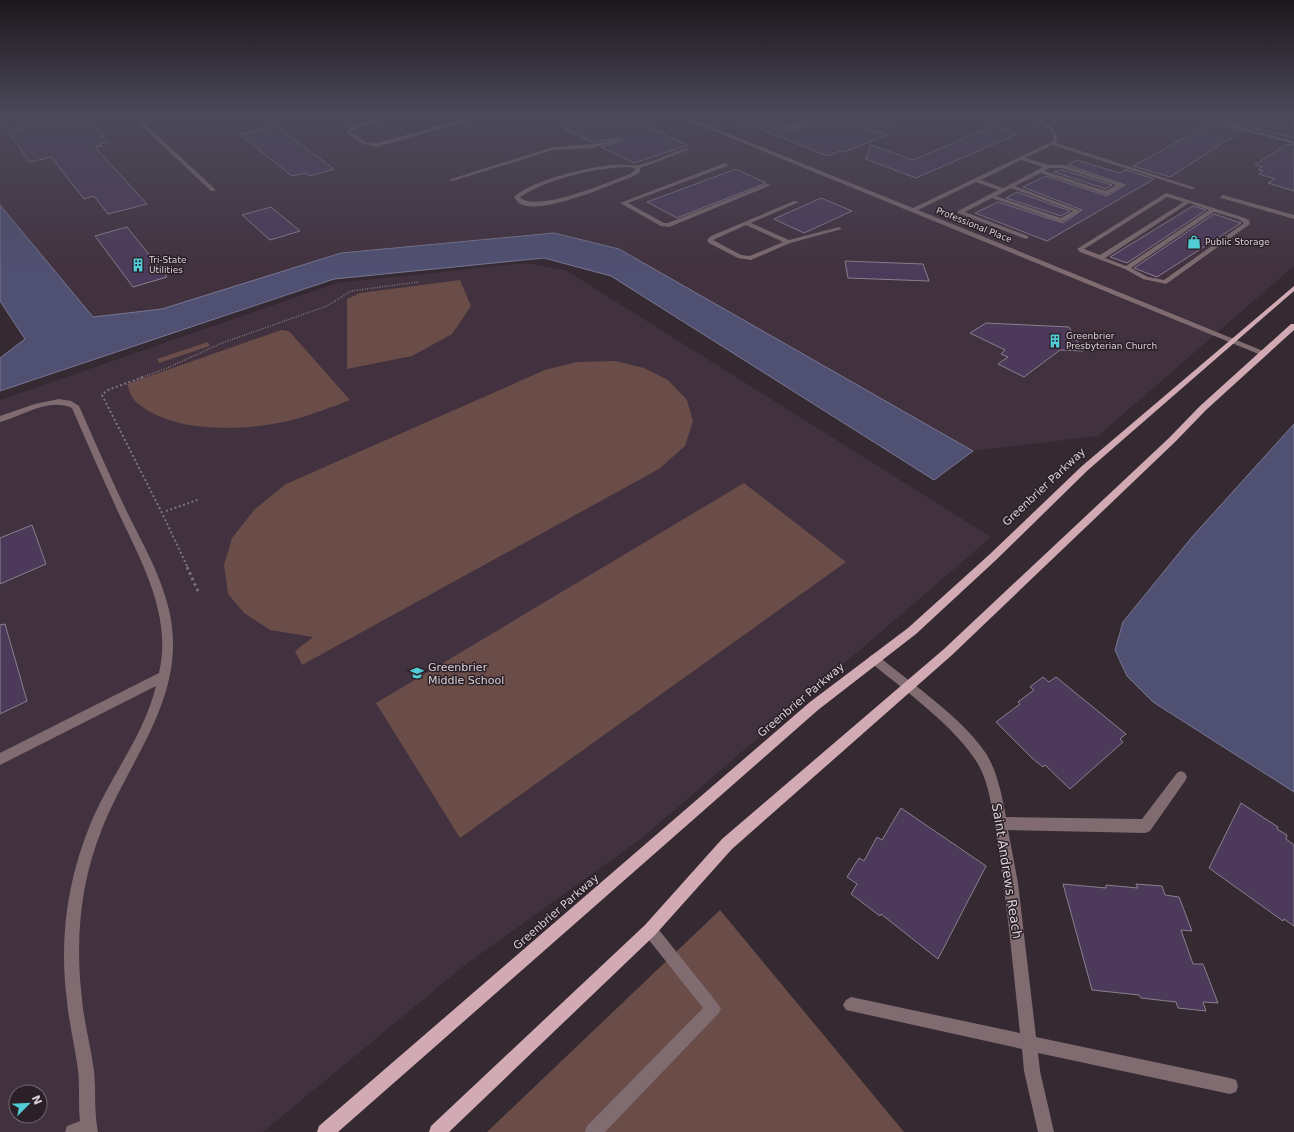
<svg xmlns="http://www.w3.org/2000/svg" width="1294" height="1132" font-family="'DejaVu Sans',sans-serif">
	<rect width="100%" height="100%" fill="#352932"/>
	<path fill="#42313e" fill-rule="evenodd" d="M0,115H1184L1294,145V266L1098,436L973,451L619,249L554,233L341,253L162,309L92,317L0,205Z
		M1196,115H1294V142Z
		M526,263L567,271L991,537L642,838L465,965L263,1132H0V400L337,283ZM16,1092H40V1116H16Z"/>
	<path fill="#6a4d48" d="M460,280L471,306L452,334L412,356L347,369V299L360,293Z
		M281,330L289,331L350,400C331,407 312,415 292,420C247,431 172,435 135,401C131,397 129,389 127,384Z
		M208,342L210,346L159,363L157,359Z
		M615,361L644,368L668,380L687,400L693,421L685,446L659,469L302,665L295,651L313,637L270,630L244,613L228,594L224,565L232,538L255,509L286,484L545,370L577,362Z
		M744,483L846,562L460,838L376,703Z
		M720,910L904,1132H487Z"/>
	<path fill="#505073" stroke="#797791" d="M0,205L93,317L162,309L341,253L554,233L619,249L973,451L934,480L611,276L544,258L334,279L0,391V358L25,339L0,301Z
		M1294,424V792L1153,702L1127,676L1115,650L1123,622L1192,537Z"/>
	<path fill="#4d3a5a" stroke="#88808e" d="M84,115L109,142L100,144L102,146L95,147L147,204L108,214L94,196L84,199L51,157L30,162L7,131Z
		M727,115H808V118L783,128L788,131L814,122L816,119V115H901L902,117L869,129L887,135L844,152L840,151L827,156Z
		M1227,115H1294V138L1219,120Z
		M603,117L611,121L626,117L688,145L634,163L601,147L620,142L622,141L619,138L592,142L565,129Z
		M1212,123L1242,131L1170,177L1133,166Z
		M993,126L1017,134L916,178L866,159L871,145L913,160Z
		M271,127H277L334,169L310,176L305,173L292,176L239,134Z
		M1287,144L1294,145V191L1268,183L1275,179L1259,174L1263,171L1258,170L1262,167L1255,165Z
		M1077,160L1119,173L1126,170L1154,179L1047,241L975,213L998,202L1063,223L1082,210L1023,187L1046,176L1107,196L1125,185L1068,165Z
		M736,169L766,183L677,218L647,202Z
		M1059,170H1062L1112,185L1106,189L1054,172Z
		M1017,192L1070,211L1061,216L1006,198Z
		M821,198L852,211L804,233L774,219Z
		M1193,206L1206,210L1127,263L1110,257Z
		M271,207L300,231L270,240L242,215Z
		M1214,214L1241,223L1157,277L1134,268Z
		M127,227L167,277L133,287L95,236Z
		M845,261L923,264L929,281L848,278Z
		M986,323L1069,327L1083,351L1060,350L1024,377L998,364L1008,357L1001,354L1005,350L970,333Z
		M32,525L46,564L0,584V538Z
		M5,624L27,701L0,714V625Z
		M1043,677L1049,682L1056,677L1126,734L1120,739L1123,742L1070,789L1045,765L1043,767L1033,759L996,722L1020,704L1018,702L1034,690L1030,687Z
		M1241,803L1278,827L1277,829L1287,835L1286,839L1294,845V926L1284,919L1283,921L1209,868Z
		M901,808L986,866L938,959L881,914L880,916L851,894L857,884L847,877L859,858L864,861L877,837L882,840Z
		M1063,884L1106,888V885L1138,888L1136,884L1162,886L1165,895L1179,897L1192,931L1181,930L1193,964H1203L1218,1003L1203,1002L1206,1011L1178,1008L1176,1002L1141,998L1139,995L1092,990Z"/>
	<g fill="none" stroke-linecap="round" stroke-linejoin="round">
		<path stroke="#80767d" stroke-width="1.5" stroke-dasharray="1 1.5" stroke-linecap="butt" d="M140,378L165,369L222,343L327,306L351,291L418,282"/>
		<path stroke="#80767d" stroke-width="2" stroke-dasharray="2 2.5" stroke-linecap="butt" d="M143,377L108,390L102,395L162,513L188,568
			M166,511L200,499"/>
		<path stroke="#80767d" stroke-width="3" stroke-dasharray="2.5 3.5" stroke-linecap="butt" d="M187,567L198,591"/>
		<path fill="#806c70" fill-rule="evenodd" d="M15,115H26L0,121V119Z
			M130,115H135L215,189V191H211Z
			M390,115H399L354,129L351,132L366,142L377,143L478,115H487L377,147L363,144L347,133V130L350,127Z
			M675,115H682L913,208L1053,141C1056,125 1031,120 1021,115C1037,115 1053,123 1058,138L1056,143L1196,188L1191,189L1052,145L1025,158L1048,165H1064L1124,185L1107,195L1041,173L1015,186L1081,211L1062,222L992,198L965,212L1028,236L1029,237L1026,239L958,213V211L998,190L976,182L918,210L1268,353L1267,355H1261ZM1021,160L1043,167L1003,188L981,180ZM1049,168H1062L1116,185L1106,191L1045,171ZM1011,188L1073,211L1061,218L996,196Z
			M810,115H814L815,118L813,121L788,130L784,129L809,119Z
			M1187,115H1196L1294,141V144Z
			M618,139L620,141L592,148L553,150L453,181L448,180L553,147L592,144Z
			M686,148L691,149L640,168V172L634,176C610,185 547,213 523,205C519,204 517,201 514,197C532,180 588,167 612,165C621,164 629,166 637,165C649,164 674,152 686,148ZM626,167L635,168V170L630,174C610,181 536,214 520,197C551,178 590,169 626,167Z
			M725,163L728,165L727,166L628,203L664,223H668L766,184L771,185L669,227L661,226L620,203Z
			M1166,193L1242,217L1249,220L1250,224L1166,284L1143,279L1125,269L1080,252L1077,249ZM1167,197L1184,202L1100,255L1084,249ZM1189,203L1209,210L1126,266L1105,258ZM1214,212L1238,219L1244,223L1164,280L1148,277L1131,268Z
			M1223,195L1294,215V219L1221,198L1220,197Z
			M794,201L799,202L751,223L789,240L839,227L842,229L790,243L751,260L738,258L709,243L707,240L711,236ZM746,225L783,242L750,256L741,255L713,240Z
			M59,399L71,401L79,406C95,442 111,479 128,514C148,554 172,595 173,640C175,710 126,767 102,829C80,883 75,941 82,999C84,1023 91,1047 94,1071C96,1091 94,1112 98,1132H65L67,1126L80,1121C78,1104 80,1087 78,1070C75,1046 69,1024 67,1001C59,941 67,881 90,825C109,778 144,736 156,686L0,765V753L159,673C173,613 139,558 115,505C100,473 86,440 72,408C49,397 22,416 0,422V416L35,404Z
			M874,654L878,656C912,684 963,718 987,755C998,774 1002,796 1006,817L1142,819L1177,773L1181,771L1185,773L1187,777L1185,781L1150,831L1145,833L1008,830L1018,883L1036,1037L1230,1078L1236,1080L1238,1086L1236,1092L1230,1094L1038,1053L1040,1071L1054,1132H1038L1024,1071L1022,1049L846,1010L843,1005L846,1000L851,997L1020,1033C1013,967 1007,900 996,834C992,811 990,785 978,764C956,727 904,690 870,662L868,659L870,656Z
			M650,923L655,925L718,1004L721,1009L718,1014L605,1132H585L587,1126L703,1008L645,935L643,930L645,925Z"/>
		<path fill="#d2aab3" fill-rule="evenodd" d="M1294,286V291L1088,470L996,560L916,634L818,710L338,1132H317L319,1126L810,702L908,628L990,554L1082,466Z
			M1291,324H1294V330L1206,410L1175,442L952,655L732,849L655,935L449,1132H429L431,1126L645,925L722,839L944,649L1169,438L1200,406Z"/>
	</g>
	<linearGradient id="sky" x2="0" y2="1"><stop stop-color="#1d171c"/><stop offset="0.42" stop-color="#4b495a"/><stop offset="1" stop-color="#4b495a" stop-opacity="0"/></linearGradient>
	<rect width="1294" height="274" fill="url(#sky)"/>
	<defs>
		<g id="shop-bare" transform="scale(1.08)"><path d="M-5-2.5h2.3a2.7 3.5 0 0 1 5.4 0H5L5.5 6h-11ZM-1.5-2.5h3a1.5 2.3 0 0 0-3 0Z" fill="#52ccd6" stroke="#2b2028" stroke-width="2.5" paint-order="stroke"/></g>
		<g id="building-bare" transform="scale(1.08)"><path d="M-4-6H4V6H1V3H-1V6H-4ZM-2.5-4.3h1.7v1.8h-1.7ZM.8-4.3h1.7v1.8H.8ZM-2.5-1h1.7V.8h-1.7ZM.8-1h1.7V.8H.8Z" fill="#52ccd6" stroke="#2b2028" stroke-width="2.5" paint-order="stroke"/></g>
		<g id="school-bare" transform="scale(1.08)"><path d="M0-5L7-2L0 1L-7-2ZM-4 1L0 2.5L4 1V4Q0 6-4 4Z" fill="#52ccd6" stroke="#2b2028" stroke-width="2.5" paint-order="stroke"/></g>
	</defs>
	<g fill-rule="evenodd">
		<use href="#shop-bare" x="1194" y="242"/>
		<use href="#building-bare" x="138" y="265"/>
		<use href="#building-bare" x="1055" y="341"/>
		<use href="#school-bare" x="417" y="673"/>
	</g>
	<g text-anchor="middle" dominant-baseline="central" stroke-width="3" stroke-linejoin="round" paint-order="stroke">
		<g font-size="9" fill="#d9d1d6" stroke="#2b2028">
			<text transform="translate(974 225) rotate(22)">Professional Place</text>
		</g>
		<g font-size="9" fill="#d9d1d6" stroke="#2b2028" text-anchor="start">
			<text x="1205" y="242">Public Storage</text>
			<text x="149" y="260">Tri-State<tspan x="149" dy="10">Utilities</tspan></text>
			<text x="1066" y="336">Greenbrier<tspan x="1066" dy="10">Presbyterian Church</tspan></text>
		</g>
		<g font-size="11" fill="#d9d1d6" stroke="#2b2028">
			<text transform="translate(1044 487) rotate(-43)">Greenbrier Parkway</text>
			<text transform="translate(801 700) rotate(-40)">Greenbrier Parkway</text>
			<text transform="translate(556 912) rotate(-41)">Greenbrier Parkway</text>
		</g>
		<g font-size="11" fill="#d9d1d6" stroke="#2b2028" text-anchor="start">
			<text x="428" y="667">Greenbrier<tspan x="428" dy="13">Middle School</tspan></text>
		</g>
		<g font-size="13" fill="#d9d1d6" stroke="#2b2028">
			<text transform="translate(1007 871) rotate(81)">Saint Andrews Reach</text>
		</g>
	</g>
	<g transform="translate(28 1104) rotate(66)"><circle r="19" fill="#2b2028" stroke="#71676e"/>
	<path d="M0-3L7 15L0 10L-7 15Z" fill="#52ccd6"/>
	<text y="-6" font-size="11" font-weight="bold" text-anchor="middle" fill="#d9d1d6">N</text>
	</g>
</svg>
